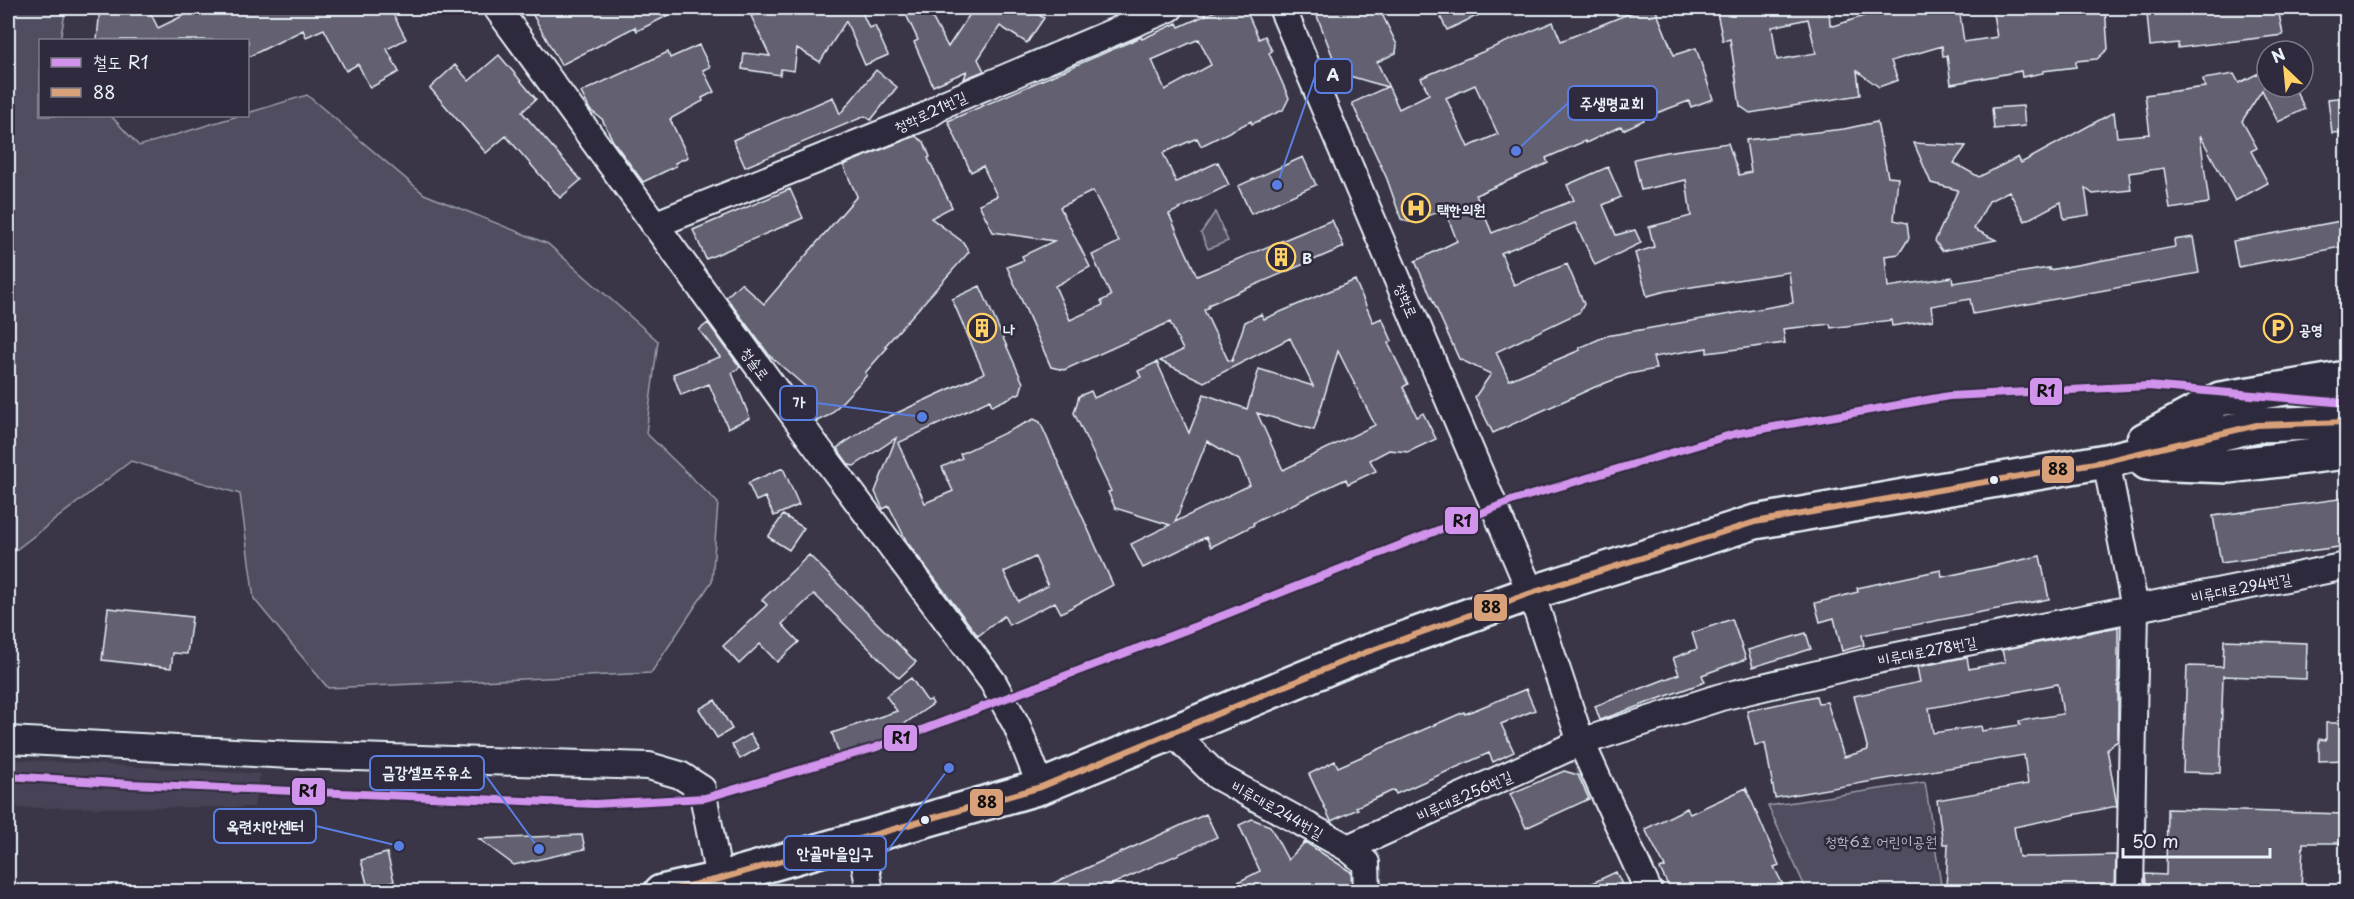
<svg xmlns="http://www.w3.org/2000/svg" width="2354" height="899" font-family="'Playpen Sans','Poor Story',sans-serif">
	<rect width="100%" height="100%" fill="#3a3648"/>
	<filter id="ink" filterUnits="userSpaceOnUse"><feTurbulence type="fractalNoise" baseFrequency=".0167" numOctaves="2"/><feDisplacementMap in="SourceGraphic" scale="12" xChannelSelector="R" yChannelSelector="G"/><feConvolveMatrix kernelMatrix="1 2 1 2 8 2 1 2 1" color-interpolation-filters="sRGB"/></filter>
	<g filter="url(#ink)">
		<path fill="#464354" d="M8,759L260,774L254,807L8,808Z"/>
		<path fill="#504e5f" stroke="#9ca0ac" stroke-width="1.5" d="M8,8H66L60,40H40V116H111L139,146L307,95L424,194L548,244L658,341L646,433L718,503L712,581L651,673L328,688L254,599L240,494L131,461L8,556Z
			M1215,212L1228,241L1208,249L1201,233Z
			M1925,782L1942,891H1807L1768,806Z"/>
		<path fill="#636171" stroke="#e8f1f8" stroke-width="1.5" fill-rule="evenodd" d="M100,8H148L158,28L199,8H390L406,39L387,49L399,72L370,88L358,64L346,71L324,29L306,37L303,30L248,57V40H97Z
			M529,8H683L637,31L635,27L561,65Z
			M770,8H860L869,28L875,26L888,55L865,65L846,21L820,62L797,48L794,71L781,69L780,75L742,69L744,53L770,56L751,16Z
			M903,8H927L948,47L974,8H1028L1044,18L1027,43L1000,26L978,59L984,71L964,79L967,71L933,86L914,42L918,40Z
			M1222,8H1245L1259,39L1265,36L1272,51L1269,53L1289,98L1283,110L1252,124L1251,121L1201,146L1197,138L1163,153L1176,182L1218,162L1229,185L1169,214L1197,276L1332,220L1344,247L1208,305L1209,307L1204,310L1228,360L1232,361L1245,322L1261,314L1264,319L1355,280L1373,322L1382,318L1392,341L1388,343L1408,384L1403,387L1417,417L1423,413L1436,439L1408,452L1389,450L1370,460L1376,471L1348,484L1346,479L1253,523L1254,525L1211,547L1206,537L1143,568L1131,544L1170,525L1115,508L1108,492L1111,491L1074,413L1079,396L1091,391L1094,398L1141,377L1138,371L1157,362L1189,433L1204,394L1247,409L1259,369L1313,386L1290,338L1204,382L1160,361L1183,350L1170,322L1064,370L1051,367L1007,267L1024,260L1022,256L1054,241L993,232L979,204L997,196L983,166L971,172L948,121L1141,37L1142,39L1177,23L1179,27ZM1199,39L1211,65L1165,90L1152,60ZM1093,191L1119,242L1092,255L1111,296L1101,301L1103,305L1070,320L1055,286L1090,267L1060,207ZM1338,351L1375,425L1283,470L1257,413L1314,430ZM1207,441L1239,460L1250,485L1175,522Z
			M1314,8H1379L1397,45L1396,53L1377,62L1399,109L1429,94L1421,78L1553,22L1561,41L1643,8H1655L1674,55L1696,48L1713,99L1691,107L1689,101L1643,118L1644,120L1623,130L1621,126L1586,143L1585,141L1546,158L1548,163L1476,195L1492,233L1574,200L1567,185L1608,167L1621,197L1603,205L1616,235L1635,230L1641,243L1595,265L1575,223L1501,253L1514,285L1567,264L1584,304L1580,312L1496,352L1509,380L1580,350L1579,348L1606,336L1793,303L1789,272L1666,291L1647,296L1635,253L1654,247L1649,227L1691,216L1686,180L1641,190L1634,159L1666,152L1728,143L1739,175L1751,172L1746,140L1844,129L1877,122L1888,177L1898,178L1894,220L1907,223L1909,238L1899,254L1885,256L1888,287L1952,277L1953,283L2049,268V270L2175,247L2174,240L2193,237L2199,273L1973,314L1970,299L1931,306L1933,320L1892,326L1891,320L1831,328L1830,324L1783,329L1785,343L1707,353V348L1653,357L1656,369L1629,374L1595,387L1493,433L1475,397L1491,374L1459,359L1415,261L1457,241L1445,210L1409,222L1401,219L1387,179L1352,103L1387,87L1339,73ZM1475,85L1498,134L1468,147L1446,98Z
			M1436,8H1493L1447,30Z
			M1716,8H1829L1830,25L1834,26L1887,8H1959L1964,42L1997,37L1992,8H2105L2108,49L2097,59L2076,61V67L2043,71V73L2022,77L2021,71L1951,84L1947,56L1943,57L1942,46L1891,61L1898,80L1879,87L1857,71L1860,95L1750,113L1740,106L1730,39L1723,41ZM1808,19L1816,53L1777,60L1772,27Z
			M2167,8H2278L2283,35L2178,48V43L2150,46L2147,14L2168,12Z
			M699,45L710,67L703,70L714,92L702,98L703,101L670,119L688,157L675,163L676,166L643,182L613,141L602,119L590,110L581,92L668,52L670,58Z
			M499,55L536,99L522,112L581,180L560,198L506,136L486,153L430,88L455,65L469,81Z
			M2267,69V82L2264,87H2294L2305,109L2278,122L2262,90L2242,121L2257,148L2251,151L2268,183L2235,201L2200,135L2209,203L2170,209L2164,168L2129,173L2131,190L2093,194L2085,188L2089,215L2064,219L2061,202L2025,221L2009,191L1989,201L1974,229L1996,240L1942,251L1935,241L1958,190L1931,183L1914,143L1966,146L1954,163L1979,177L2018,157L2021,163L2114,112L2117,137L2150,134L2145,95L2205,87L2203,79L2234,74L2239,83Z
			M876,70L897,87L871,120L865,116L745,167L733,140L833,97L840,114Z
			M2346,97V132L2332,133L2328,99Z
			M2023,106L2025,126L1994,129L1992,108Z
			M915,136L924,142L930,157L928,158L952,207L931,218L963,242L969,252L885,346L887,348L865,373L867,375L830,415L817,421L797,393L807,388L770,356L726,297L741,283L764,304L857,196L843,165Z
			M1303,157L1316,185L1251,214L1238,186Z
			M790,189L803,218L706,259L693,230Z
			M2346,220V246L2238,267L2233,241Z
			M980,286L1023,383L1020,393L992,406L990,400L898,443L925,503L953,491L942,467L962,458L960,454L1034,419L1040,422L1113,585L1061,613L1055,602L1009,625L1004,616L978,636L907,542L889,506L883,509L875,492L896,438L854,466L849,465L837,448L873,424L984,373L952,299ZM1035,557L1048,586L1018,601L1004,572Z
			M708,323L740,367L732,373L750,418L728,428L709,384L681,395L673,374L720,357L699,330Z
			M783,468L799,505L774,516L765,497L756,501L748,483Z
			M2346,498V546L2221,563L2213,516Z
			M783,515L804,528L789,550L768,537Z
			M809,555L916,662L899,678L814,594L782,624L799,642L777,662L760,644L739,664L723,646L767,605L762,600Z
			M2040,556L2049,599L1862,635L1864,645L1842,651L1834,618L1820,622L1815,603L1858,592L1857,588L1941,570L1942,577Z
			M108,608L192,617L187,654L173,653L171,668L102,660Z
			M1732,619L1746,659L1702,675L1705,682L1600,720L1595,706L1679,674L1673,658L1697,649L1692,633Z
			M2118,627V741L2107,748L2117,806L2014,827L2019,857L2116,855L2115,891H1946L1948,844H1943L1937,800L2028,784L2024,755L1775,798L1765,743L1755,745L1747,711L1816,696L1818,703L1827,702L1844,757L1868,750L1854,696L1920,682L1917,667L1967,657L1969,669L2005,662L2002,650ZM2058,684L2063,714L2019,721L2020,725L1982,731L1981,726L1933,733L1929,708Z
			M1806,633L1811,649L1753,667L1748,650Z
			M2224,640L2307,643L2306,679L2223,676L2220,773L2183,772L2187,666L2223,667Z
			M911,678L927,701L931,700L933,704L891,733L892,737L839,754L832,733L897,711L886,696Z
			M1526,689L1535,710L1501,724L1514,752L1493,762L1489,753L1396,794L1394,790L1356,807L1358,809L1331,821L1309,774L1335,761L1338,767L1464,712L1465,714Z
			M715,700L732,729L717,738L699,709Z
			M2326,723H2346V760L2319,761V739L2326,740Z
			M750,734L759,748L740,759L732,745Z
			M1564,771L1578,775L1589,799L1526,828L1510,794Z
			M1746,788L1779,865L1774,867L1786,891H1671L1660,869L1665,867L1645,829L1687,808L1690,814Z
			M2167,809L2346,814V843H2303L2301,891H2147L2145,874L2166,875Z
			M1206,814L1217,837L1097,891H1036Z
			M1252,819L1270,826L1288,860L1305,842L1351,872L1352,887L1340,891H1220L1260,871L1239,825Z
			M582,835L585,849L514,865L479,839Z
			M387,853L394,881L368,888L361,860Z
			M1616,872L1625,891H1575Z"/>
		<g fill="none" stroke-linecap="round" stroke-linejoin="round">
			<g stroke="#e8f1f8" stroke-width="30">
				<path id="minor" d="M497,8L814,443L993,682L1017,726L1041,787
					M1282,8L1531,593L1581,742L1649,892
					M654,225L926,116L946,103L1170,8
					M2106,461L2135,608L2130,892
					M1172,732L1217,776L1348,848L1366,863L1367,892
					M8,740L292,755L649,766L680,775L702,789L719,879
					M861,840L870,892
					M1348,848L1581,742L1721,697L1872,661L2346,566"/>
			</g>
			<g stroke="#e8f1f8" stroke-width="38">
				<path id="major" d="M2144,440L2220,399L2346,378
					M2147,463L2229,466L2346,452
					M661,892L719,879L1041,787L1364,653L1531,593L1755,522L2106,461L2257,425L2346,422"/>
			</g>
			<use href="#minor" stroke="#2f2a3d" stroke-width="26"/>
			<use href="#major" stroke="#2f2a3d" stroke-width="33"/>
			<g stroke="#2f2a3d" stroke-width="10">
				<path id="bus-1" d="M661,892L719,879L1041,787L1364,653L1531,593L1755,522L2106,461L2257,425L2346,422"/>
			</g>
			<use href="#bus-1" stroke="#d9a179" stroke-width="6"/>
			<g stroke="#2f2a3d" stroke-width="12">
				<path id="rail-1" d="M8,776L130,784L595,804L705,798L874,748L1199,625L1514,500L1734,434L1949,396L2148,386L2346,403"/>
			</g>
			<use href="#rail-1" stroke="#d193ec" stroke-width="8"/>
		</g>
	</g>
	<defs>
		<g id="hospital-ring" transform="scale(1.5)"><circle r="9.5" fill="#2f2a3d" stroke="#ffd166" stroke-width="1.5"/><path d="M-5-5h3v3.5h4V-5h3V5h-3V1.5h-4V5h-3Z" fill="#ffd166"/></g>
		<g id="building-ring" transform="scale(1.5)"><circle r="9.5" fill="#2f2a3d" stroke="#ffd166" stroke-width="1.5"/><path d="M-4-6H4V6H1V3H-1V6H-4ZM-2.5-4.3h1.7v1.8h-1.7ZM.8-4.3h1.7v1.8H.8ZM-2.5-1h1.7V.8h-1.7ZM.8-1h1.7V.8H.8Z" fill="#ffd166"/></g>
		<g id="parking-ring" transform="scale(1.5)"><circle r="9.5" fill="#2f2a3d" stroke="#ffd166" stroke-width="1.5"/><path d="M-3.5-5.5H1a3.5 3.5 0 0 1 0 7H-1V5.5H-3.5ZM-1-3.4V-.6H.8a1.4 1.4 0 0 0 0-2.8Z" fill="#ffd166"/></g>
	</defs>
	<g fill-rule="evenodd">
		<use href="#hospital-ring" x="1416" y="208"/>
		<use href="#building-ring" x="1281" y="257"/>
		<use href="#building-ring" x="982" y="328"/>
		<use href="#parking-ring" x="2278" y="328"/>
	</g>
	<g fill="#e8f1f8" stroke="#2f2a3d" stroke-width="2">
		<circle cx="1994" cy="480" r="5"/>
		<circle cx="925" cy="820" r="5"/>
	</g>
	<g text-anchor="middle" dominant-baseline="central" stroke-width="5" stroke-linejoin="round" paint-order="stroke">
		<g font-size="15" fill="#e8f1f8" stroke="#2f2a3d">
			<text transform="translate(930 111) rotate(-25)">청학로21번길</text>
			<text transform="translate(1407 300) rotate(67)">청학로</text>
			<text transform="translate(756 363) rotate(54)">청솔로</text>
			<text transform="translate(2241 587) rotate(-11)">비류대로294번길</text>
			<text transform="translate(1927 650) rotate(-11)">비류대로278번길</text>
			<text transform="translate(1464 795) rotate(-24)">비류대로256번길</text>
			<text transform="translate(1278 809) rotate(29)">비류대로244번길</text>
		</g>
		<g font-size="15" font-weight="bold" fill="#e8f1f8" stroke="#2f2a3d" text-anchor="start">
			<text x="1437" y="208">택한의원</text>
			<text x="1302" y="257">B</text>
			<text x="1003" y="328">나</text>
			<text x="2299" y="328">공영</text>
		</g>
		<g font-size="15" fill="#b3b8c2" stroke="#2f2a3d">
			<text x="1881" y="840">청학6호 어린이공원</text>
		</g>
	</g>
	<path fill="none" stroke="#5a7fe2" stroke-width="2" d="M1277 185L1315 76M1516 151L1568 103M922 417L817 403M539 849L484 773M399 846L316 826M949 768L886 853"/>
	<g fill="#5a7fe2" stroke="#2f2a3d" stroke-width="2">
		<circle cx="1277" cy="185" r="6"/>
		<circle cx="1516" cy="151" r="6"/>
		<circle cx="922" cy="417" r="6"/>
		<circle cx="539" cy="849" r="6"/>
		<circle cx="399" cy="846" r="6"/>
		<circle cx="949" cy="768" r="6"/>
	</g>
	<g fill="#2f2a3d" stroke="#5a7fe2" stroke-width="2">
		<rect x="1315" y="59" width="37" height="34" rx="6"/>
		<rect x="1568" y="86" width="89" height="34" rx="6"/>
		<rect x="780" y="386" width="37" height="34" rx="6"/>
		<rect x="370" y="756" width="114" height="34" rx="6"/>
		<rect x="214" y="809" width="102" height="34" rx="6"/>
		<rect x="784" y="836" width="102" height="34" rx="6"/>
	</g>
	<g font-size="16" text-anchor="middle" font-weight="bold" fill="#e8f1f8">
		<text x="1333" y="81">A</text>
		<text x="1612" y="109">주생명교회</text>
		<text x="799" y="408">가</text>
		<text x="427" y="778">금강셀프주유소</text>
		<text x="265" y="832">옥련치안센터</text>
		<text x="835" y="859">안골마을입구</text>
	</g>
	<g stroke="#2f2a3d" stroke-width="2">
		<rect x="2029" y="377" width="34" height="29" rx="6" fill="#d193ec"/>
		<rect x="2041" y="455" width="34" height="29" rx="6" fill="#d9a179"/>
		<rect x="1444" y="506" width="35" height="29" rx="6" fill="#d193ec"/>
		<rect x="1473" y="593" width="35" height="29" rx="6" fill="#d9a179"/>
		<rect x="883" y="724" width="35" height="28" rx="6" fill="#d193ec"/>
		<rect x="291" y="777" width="35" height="29" rx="6" fill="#d193ec"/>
		<rect x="969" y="788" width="35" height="29" rx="6" fill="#d9a179"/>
	</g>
	<g font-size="16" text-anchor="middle" font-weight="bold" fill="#111">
		<text x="2046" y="397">R1</text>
		<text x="2058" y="475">88</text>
		<text x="1462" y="527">R1</text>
		<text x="1491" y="613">88</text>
		<text x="901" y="744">R1</text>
		<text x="308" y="797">R1</text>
		<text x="987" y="808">88</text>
	</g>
	<rect width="2354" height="899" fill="none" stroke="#2f2a3d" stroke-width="30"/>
	<rect x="15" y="15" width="2324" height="869" fill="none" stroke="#e8f1f8" stroke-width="2" filter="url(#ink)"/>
	<rect x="39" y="39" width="210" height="78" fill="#2f2a3d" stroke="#797a88" stroke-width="1.5"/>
	<rect x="51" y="58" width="30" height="9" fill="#d193ec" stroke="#797a88" stroke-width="1.5"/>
	<text x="93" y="69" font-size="18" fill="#e8f1f8">철도 R1</text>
	<rect x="51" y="88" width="30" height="9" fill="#d9a179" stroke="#797a88" stroke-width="1.5"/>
	<text x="93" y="99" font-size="18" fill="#e8f1f8">88</text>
	<g transform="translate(2285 69) rotate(334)"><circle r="28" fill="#2f2a3d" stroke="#797a88" stroke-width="1.5"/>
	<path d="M0-4.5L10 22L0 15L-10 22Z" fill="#ffd166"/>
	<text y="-9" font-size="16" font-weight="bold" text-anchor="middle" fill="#e8f1f8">N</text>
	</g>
	<path d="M2123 848v9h147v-9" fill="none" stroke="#e8f1f8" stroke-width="3"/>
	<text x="2132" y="848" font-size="18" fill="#e8f1f8" stroke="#2f2a3d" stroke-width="4.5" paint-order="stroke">50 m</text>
</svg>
